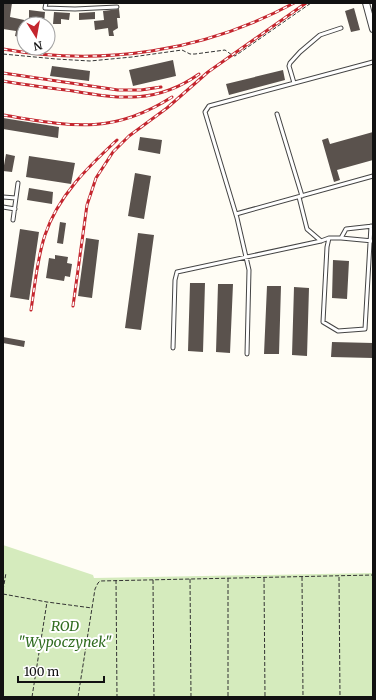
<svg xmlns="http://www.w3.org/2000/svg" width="376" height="700" font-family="Merriweather,serif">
	<rect width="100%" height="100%" fill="#fffdf5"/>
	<path fill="#d5ebbd" d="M3,545L93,575L94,578L373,573V697H3Z"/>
	<path fill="#5a524d" d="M3,3H12L10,17L29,21V10L45,12L44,24H24V38L15,36L16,31L3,29Z
		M354,8L360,30L351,32L345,11Z
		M119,9L120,18H117L118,28L113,31L114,36H109L108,28L95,30L94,21L104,20L103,11Z
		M54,12L70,13L69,20L61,19V24H53Z
		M95,12V19L79,20V13Z
		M173,60L176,76L133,86L129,70Z
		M52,66L90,71L89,81L50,76Z
		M283,70L285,80L229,95L226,84Z
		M3,118L59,127L58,138L3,129Z
		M373,132V160L337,170L340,180L334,182L322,140L328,138L330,144Z
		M140,137L162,140L160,154L138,150Z
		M6,154L15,156L12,172L3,171Z
		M29,156L75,163L71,184L26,177Z
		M135,173L151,176L144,219L128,216Z
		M29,188L53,192L52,204L27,200Z
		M60,222L66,223L63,244L57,243Z
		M20,229L39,232L29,300L10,297Z
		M138,233L154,235L141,330L125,328Z
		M86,238L99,240L92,298L78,296Z
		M55,255L68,257L67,263L72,264L70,277L65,276L64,281L46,278L49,258L55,259Z
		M333,260L349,261L347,299L332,298Z
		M190,283H205L203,352L188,351Z
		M218,284H233L230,353L216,352Z
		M267,286H281L279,354H264Z
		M294,287L309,288L307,356L292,355Z
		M3,337L25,341L24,347L3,343Z
		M332,342L373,343V358L331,357Z"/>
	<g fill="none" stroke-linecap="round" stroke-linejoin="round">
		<g stroke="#444" stroke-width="5">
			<path id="service" d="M46,3L45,8L75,9L117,7
				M294,83L289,66L290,63L300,52L320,35L341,28
				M277,114L302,196
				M3,197L16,198
				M299,197L307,229L321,241
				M3,207L15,209
				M236,214L373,176
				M13,220L18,183
				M329,238L327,247L323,322L338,331L365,329L371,226
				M341,238L373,241
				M173,348L175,280L177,272L321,241L329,238H341L346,229L373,226
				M247,354L249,270L237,218L205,112L209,106L373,62"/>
		</g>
		<g stroke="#444" stroke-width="8">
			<path id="minor" d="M366,3L373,29"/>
		</g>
		<path stroke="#333" stroke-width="1" stroke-dasharray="4 2" stroke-linecap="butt" d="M3,54L56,59L90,61L132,57L182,50L190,54H195L225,50L232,55L235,56L311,3
			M302,577L303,697
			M339,577L340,697
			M228,578V697
			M264,578L265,697
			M190,579L191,697
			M116,580L117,697
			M153,580L154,697
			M3,590L6,573
			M3,594L47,602L92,608
			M32,697L47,602
			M78,697L95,589L98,583L100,581L373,575"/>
		<use href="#service" stroke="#fff" stroke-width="3"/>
		<use href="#minor" stroke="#fff" stroke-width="6"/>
		<g stroke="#c4262e" stroke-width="3">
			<path id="rail" d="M3,49C103,67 205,51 294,3
				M3,73L118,90H141L161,87
				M3,81C26,85 50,88 73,91C120,99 157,104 199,74
				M3,115C70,126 111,136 172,97
				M73,306L87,205L96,178L113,152L129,136L167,108L208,72L306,3
				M31,310C35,285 37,259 45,235C58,196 88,167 117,140"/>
		</g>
		<use href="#rail" stroke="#fff" stroke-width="1.5" stroke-dasharray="4.5" stroke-linecap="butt"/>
	</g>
	<g text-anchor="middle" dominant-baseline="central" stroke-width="4" stroke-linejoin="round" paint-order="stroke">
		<g font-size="14" font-style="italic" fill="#2f6b1f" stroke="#fff">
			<text x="65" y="626">ROD<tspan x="65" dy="16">"Wypoczynek"</tspan></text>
		</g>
	</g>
	<rect width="376" height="700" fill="none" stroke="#111111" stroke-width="8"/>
	<g transform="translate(36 36) rotate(169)"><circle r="19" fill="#ffffff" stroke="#a0a0a0"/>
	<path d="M0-3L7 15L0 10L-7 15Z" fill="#c4262e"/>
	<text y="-6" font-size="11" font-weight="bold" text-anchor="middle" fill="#111111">N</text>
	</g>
	<path d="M18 676v6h86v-6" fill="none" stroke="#111111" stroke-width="2"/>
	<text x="24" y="676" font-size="12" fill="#111111" stroke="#ffffff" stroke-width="3" paint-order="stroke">100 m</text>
</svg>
